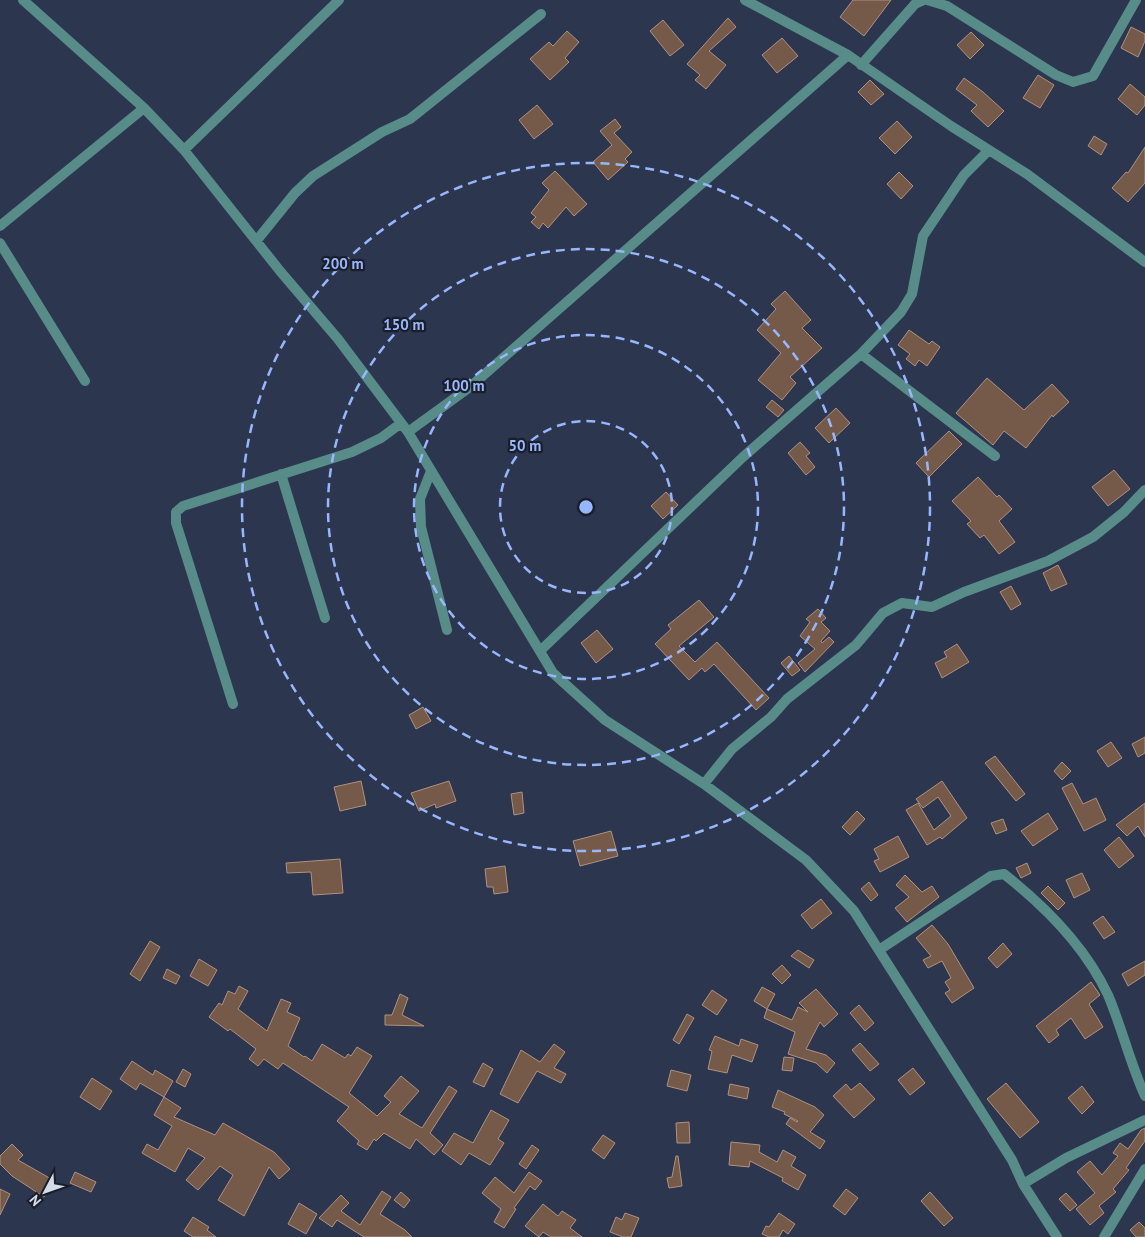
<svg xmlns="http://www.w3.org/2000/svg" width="1145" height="1237" font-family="'PT Sans',sans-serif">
	<rect width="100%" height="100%" fill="#2c364f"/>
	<path fill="#755949" stroke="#b09180" d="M853,0H891L864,36L840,17Z
		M728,18L736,27L709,51L726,65L706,89L695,80L700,75L687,64Z
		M663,20L684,45L670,56L650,31Z
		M1131,27L1145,34V41L1138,57L1121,48Z
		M567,31L579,42L565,58L569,62L550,80L530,59L549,42L553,46Z
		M971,32L984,45L970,59L957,45Z
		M782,38L798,56L777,73L762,55Z
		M1038,75L1054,85L1040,108L1023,98Z
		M964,78L983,92L1004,111L988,127L971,111L977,105L956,89Z
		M870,80L884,94L871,105L858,92Z
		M1130,84L1145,97V105L1137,115L1118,99Z
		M537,105L553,124L534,139L519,120Z
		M615,119L621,127L614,133L632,152L625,159L628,162L608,180L593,162L612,145L600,131Z
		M897,121L912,137L895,154L879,138Z
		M1094,136L1107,144L1101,155L1088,146Z
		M1145,147V183L1128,202L1112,188L1126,172L1128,173Z
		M555,171L587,204L574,216L566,207L548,228L543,223L539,229L531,222L536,217L531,213L549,190L542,183Z
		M899,172L913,186L901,199L887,184Z
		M785,291L811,320L802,328L822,348L790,377L796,383L782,400L758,380L781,353L757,330L776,309L771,304Z
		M909,330L929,344L932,341L940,347L927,366L919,360L915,366L906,359L910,354L898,345Z
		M987,378L1024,410L1052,384L1069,402L1053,417L1052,415L1026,448L1004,431L993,445L956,413Z
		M772,400L784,410L778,417L766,407Z
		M836,408L850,423L829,443L815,428Z
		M949,431L962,444L929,477L916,463Z
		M800,442L810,453L806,456L815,467L806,475L788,453Z
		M1114,470L1130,489L1108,506L1092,487Z
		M978,477L997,497L999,495L1012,509L999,521L1015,542L999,554L984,535L980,538L967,524L971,521L952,501Z
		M666,492L678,505L663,519L651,506Z
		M1058,565L1067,584L1051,591L1043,573Z
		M1011,586L1021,604L1011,610L1000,592Z
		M699,600L714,617L679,646L695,662L717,642L769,698L756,710L714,664L705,672L702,668L689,680L655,644L671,629L668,625Z
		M818,609L826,618L821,622L830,631L821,641L822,643L829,637L834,642L805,672L798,663L815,649L800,636L810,622L806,619Z
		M597,630L613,649L596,663L581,643Z
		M957,644L969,662L942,678L935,663L947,657L944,652Z
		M789,656L800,670L792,676L781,663Z
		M423,707L431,721L416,729L409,715Z
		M1145,737V753L1138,757L1132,744Z
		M1111,742L1122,758L1108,767L1097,751Z
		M995,756L1025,794L1016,801L985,763Z
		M1062,762L1071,771L1062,780L1054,771Z
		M361,781L366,805L340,811L334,787Z
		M449,781L456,801L436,808L435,804L419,811L411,793Z
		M942,781L967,818L942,839L940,837L927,845L906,810L918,803L934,830L951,816L938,797L923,808L916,799Z
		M1072,783L1083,804L1096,798L1106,820L1084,831L1062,788Z
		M522,792L524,813L514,815L511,794Z
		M1145,803V837L1138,826L1127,836L1116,825Z
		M857,811L865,819L850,835L842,827Z
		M1048,813L1058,829L1033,846L1021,831Z
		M1003,819L1007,830L996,834L991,823Z
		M611,831L618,856L580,866L573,841Z
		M898,836L909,857L880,872L874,861L879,859L874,849Z
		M1119,837L1134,856L1119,868L1104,850Z
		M340,859L343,893L313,895L311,872L287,873L286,863Z
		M1027,863L1031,873L1021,878L1016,868Z
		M505,866L508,892L494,894L493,887H487L485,869Z
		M1082,873L1090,890L1074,898L1066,880Z
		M905,875L922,892L932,886L939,897L907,922L895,908L909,897L896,885Z
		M869,882L878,895L871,901L861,889Z
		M1048,886L1065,903L1058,910L1041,893Z
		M821,899L832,913L812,929L801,915Z
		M1103,916L1115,932L1104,939L1093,923Z
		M932,925L948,944L974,988L952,1003L945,993L950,990L945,982L951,978L942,961L928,968L923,960L931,956L916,938Z
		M150,941L160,947L140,981L130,974Z
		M1003,943L1012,954L997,968L988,958Z
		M798,950L814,960L809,968L791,956Z
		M199,959L217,970L208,986L190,976Z
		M1145,961V975L1128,986L1122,974Z
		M782,965L791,975L782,984L772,974Z
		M167,969L180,976L176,984L163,978Z
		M1091,982L1100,995L1089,1004L1103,1027L1085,1039L1071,1018L1056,1030L1059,1035L1049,1043L1036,1026Z
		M239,986L248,991L238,1009L267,1031L281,999L291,1003L287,1012L300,1018L288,1046L304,1057L305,1056L312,1061L322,1044L345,1058L348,1054L351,1056L357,1047L372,1056L349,1093L377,1116L391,1102L384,1096L401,1076L419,1091L399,1114L422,1128L449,1086L457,1091L430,1133L443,1145L434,1155L416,1139L410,1149L384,1133L376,1141L374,1139L367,1150L357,1144L359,1141L337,1121L349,1107L283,1063L278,1069L264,1059L258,1066L249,1059L256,1049L230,1029L228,1031L209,1017L219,1003L222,1005L228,991L235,994Z
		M762,987L775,994L767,1009L754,1001Z
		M816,989L838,1014L824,1027L820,1022L806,1049L826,1055L835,1063L827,1073L816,1063L788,1054L795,1032L764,1018L767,1009L792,1020L798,1007L808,1012L799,1003Z
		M712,990L727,1000L717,1015L702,1005Z
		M400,994L408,998L402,1015L424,1026L385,1025V1015H392Z
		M859,1005L874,1023L865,1031L850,1013Z
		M687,1014L694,1018L679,1044L673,1040Z
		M715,1036L739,1046L741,1039L758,1045L752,1062L732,1055L727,1073L708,1069L712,1051L709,1050Z
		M860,1043L879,1064L870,1071L852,1050Z
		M554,1044L565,1052L554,1068L566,1074L561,1083L537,1071L518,1103L500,1094L521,1050L540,1062Z
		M784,1057L794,1058L792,1071L782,1070Z
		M132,1061L153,1075L155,1070L173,1081L164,1097L140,1083L136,1090L120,1079Z
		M483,1063L493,1069L484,1087L473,1082Z
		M913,1068L925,1083L910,1095L898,1080Z
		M183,1069L191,1074L185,1087L176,1082Z
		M671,1070L691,1075L687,1091L667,1086Z
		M92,1078L112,1091L100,1110L80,1097Z
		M860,1083L875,1099L854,1118L833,1096L846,1084L851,1090Z
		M1006,1083L1039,1122L1020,1138L987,1099Z
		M730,1084L749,1088L747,1099L728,1095Z
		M1082,1086L1094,1102L1082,1114L1068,1098Z
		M778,1090L815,1107L824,1115L810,1132L825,1141L820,1149L786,1124L790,1118L797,1122L798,1121L784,1114L785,1112L772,1107Z
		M164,1097L181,1108L174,1117L215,1135L223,1123L274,1152L290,1169L279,1179L269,1167L244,1216L218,1200L233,1175L220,1166L198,1190L186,1180L205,1158L188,1148L175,1172L142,1153L147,1144L158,1150L172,1126L154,1115Z
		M491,1110L509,1120L498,1139L504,1143L490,1165L469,1153L461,1165L442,1151L454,1133L473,1143Z
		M689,1122L690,1143H677L676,1123Z
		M1145,1128V1141L1126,1168L1129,1170L1113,1189L1116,1192L1099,1206L1104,1213L1090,1225L1076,1209L1095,1193L1077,1172L1090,1161L1102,1175L1118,1156L1113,1153L1120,1143L1128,1149L1141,1130Z
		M603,1135L615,1143L604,1159L592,1150Z
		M731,1142L760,1145L759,1152L777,1162L783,1150L796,1157L791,1166L806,1175L798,1190L782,1181L783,1178L750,1161L749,1167L729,1165Z
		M12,1144L23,1155L18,1160L53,1180L44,1197L12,1176L0,1164V1156Z
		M532,1145L539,1150L526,1169L519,1164Z
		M676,1156H678L682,1186L669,1188L667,1178L672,1177Z
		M75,1172L96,1182L91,1192L70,1183Z
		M529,1172L542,1181L535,1190L530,1186L514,1208L516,1209L504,1228L494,1222L501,1209L482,1193L495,1177L514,1193Z
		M0,1189L10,1194L0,1215Z
		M846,1189L858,1198L845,1215L833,1206Z
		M382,1191L391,1197L380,1214L405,1230L412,1237H364L337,1220L332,1227L319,1218L341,1195L349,1203L341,1211L360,1225Z
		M401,1192L410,1200L404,1208L394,1200Z
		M930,1192L953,1218L944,1226L921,1201Z
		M1066,1193L1077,1205L1070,1211L1059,1199Z
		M299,1203L317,1214L306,1234L288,1224Z
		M543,1204L558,1216L562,1211L576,1220L570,1228L582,1237H551L543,1232L539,1237L525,1226Z
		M625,1213L639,1218L631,1237H623L610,1232L616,1217L622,1220Z
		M779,1213L795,1224L788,1234L783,1230L779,1237H769L762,1234L766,1226L769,1227Z
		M193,1217L209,1227L207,1230L216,1237H193L184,1231Z
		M1139,1222L1145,1228V1237H1136L1130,1230Z"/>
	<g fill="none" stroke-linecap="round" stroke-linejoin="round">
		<path stroke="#578c89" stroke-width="10" d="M23,0L144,108L184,150L280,271L338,339L408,432L553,673L605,720L704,784L806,860L854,911L1012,1160L1023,1184L1066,1158L1145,1120
			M745,0L848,55L951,126L1027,174L1145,262
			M927,0L947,6L1056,75L1073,82L1093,76L1136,0
			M861,65L915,4L924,0
			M184,150L339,0
			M0,226L144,108
			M257,240L295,193L313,176L382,132L410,119L541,14
			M0,243L85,381
			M861,354L995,456
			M408,432L470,387L848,55
			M431,471L420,499L421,527L447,630
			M281,474L325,618
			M540,651L743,457L861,354L901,312L912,294L923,236L964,175L989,150
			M233,704L176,523V512L183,506L352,452L381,438L400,424
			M704,784L732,749L771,717L787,699L856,645L883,613L902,603L932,607L964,592L1048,561L1093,537L1124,512L1145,490
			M879,950L991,876L1004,874C1046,907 1085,946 1108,995C1122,1028 1130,1063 1145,1096
			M1023,1184L1057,1237
			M1104,1237L1145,1169"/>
	</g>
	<g fill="none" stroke="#98b6fd" stroke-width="2.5" stroke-dasharray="9 6">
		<circle cx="586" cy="507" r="86"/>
		<circle cx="586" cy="507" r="172"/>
		<circle cx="586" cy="507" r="258"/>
		<circle cx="586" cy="507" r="344"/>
	</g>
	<circle cx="586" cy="507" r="8" fill="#98b6fd" stroke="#191e29" stroke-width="2.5"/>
	<g font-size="15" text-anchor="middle" font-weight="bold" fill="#98b6fd" stroke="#191e29" stroke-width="4.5" stroke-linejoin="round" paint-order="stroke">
		<text x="343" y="269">200 m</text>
		<text x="404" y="330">150 m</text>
		<text x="464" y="391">100 m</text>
		<text x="525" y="451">50 m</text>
	</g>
	<g transform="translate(45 1192) rotate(229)" stroke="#191e29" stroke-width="4" paint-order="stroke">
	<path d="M0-4L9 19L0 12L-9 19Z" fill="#d4dceb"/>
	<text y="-8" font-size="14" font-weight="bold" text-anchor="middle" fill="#d4dceb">N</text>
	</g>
</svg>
